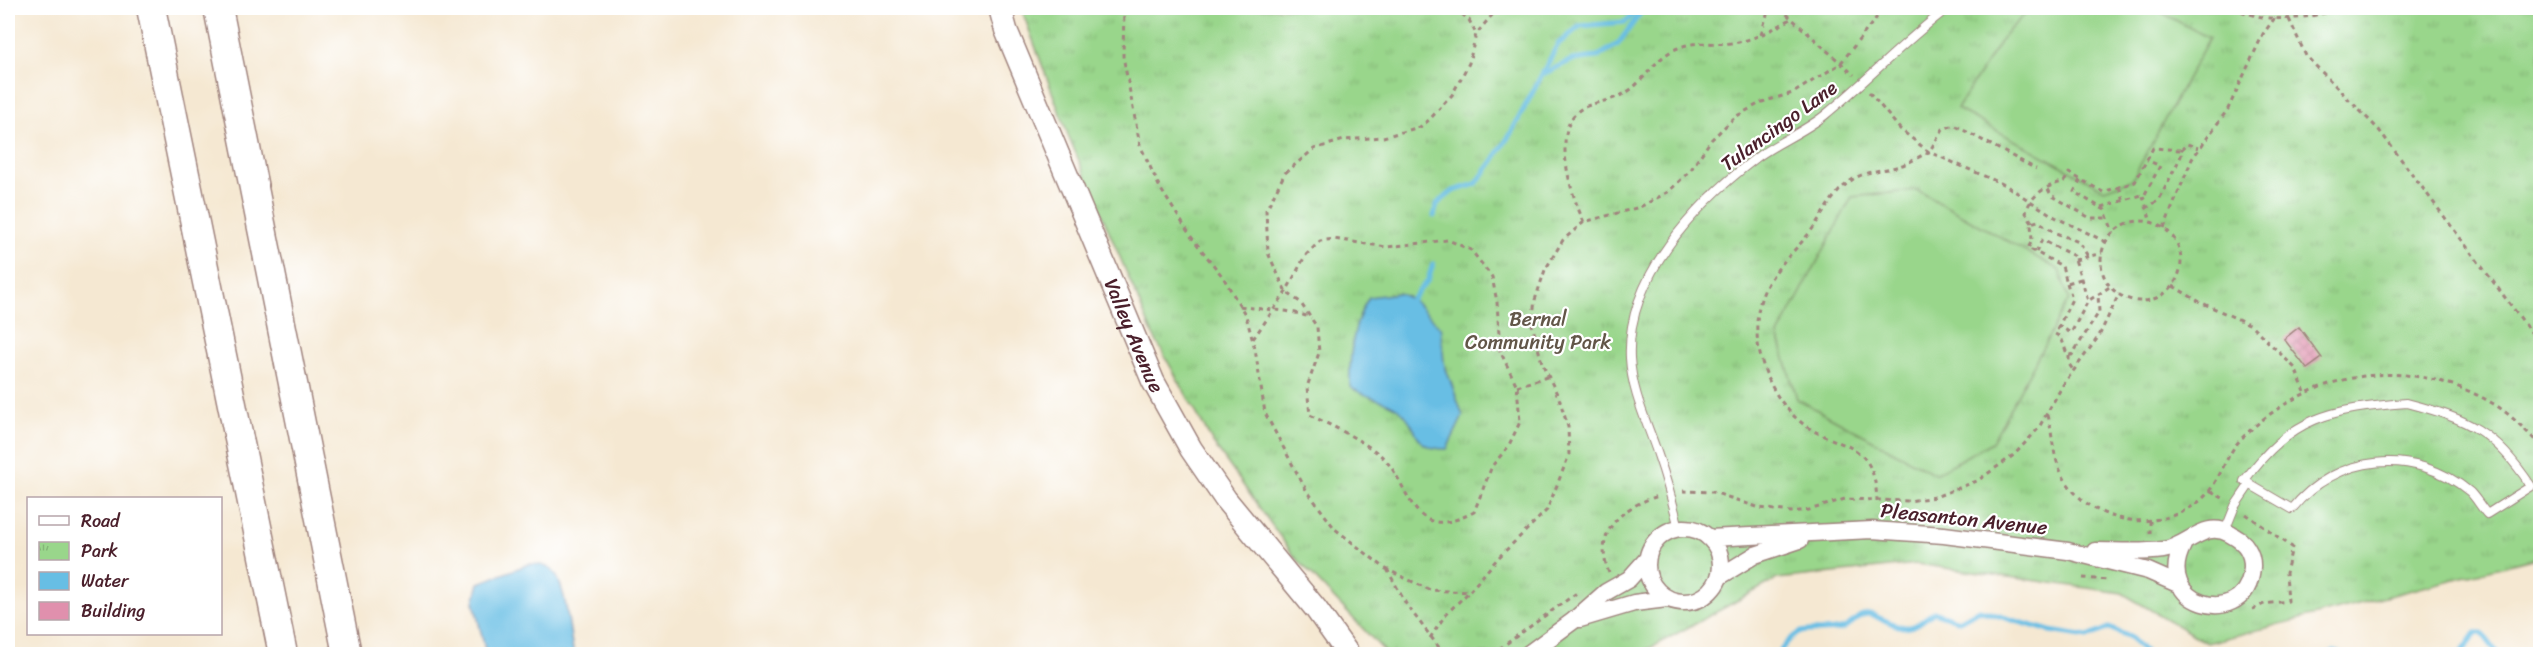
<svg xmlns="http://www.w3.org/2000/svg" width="2548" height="662" font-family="Sriracha,sans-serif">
	<defs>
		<pattern id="park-tufts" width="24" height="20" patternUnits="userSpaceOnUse" patternTransform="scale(1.5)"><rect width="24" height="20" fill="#99d68b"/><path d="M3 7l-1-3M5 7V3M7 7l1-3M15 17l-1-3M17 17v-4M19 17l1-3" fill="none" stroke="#85b778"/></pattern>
		<pattern id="building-cross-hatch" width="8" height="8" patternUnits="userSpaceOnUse" patternTransform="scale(1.5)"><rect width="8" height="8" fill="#e090ad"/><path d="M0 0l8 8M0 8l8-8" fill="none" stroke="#b8758d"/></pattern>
	</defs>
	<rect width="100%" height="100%" fill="#fff"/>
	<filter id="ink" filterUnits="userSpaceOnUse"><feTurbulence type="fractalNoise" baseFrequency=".0167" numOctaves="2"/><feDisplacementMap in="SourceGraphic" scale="12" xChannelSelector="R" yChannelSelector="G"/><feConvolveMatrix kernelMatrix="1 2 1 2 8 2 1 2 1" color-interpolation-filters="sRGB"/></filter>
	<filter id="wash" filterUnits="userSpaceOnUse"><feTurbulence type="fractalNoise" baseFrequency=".008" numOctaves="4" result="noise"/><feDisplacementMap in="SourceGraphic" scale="24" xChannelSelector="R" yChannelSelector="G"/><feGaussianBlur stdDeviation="1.35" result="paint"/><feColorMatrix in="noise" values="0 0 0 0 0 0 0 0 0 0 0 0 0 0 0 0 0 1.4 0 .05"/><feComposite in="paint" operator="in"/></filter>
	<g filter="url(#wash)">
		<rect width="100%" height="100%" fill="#f5e8d2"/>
		<path fill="url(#park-tufts)" stroke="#727a5b" stroke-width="1.5" d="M1021,8H2540V557L2207,643L2122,593L1917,564L1777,579L1639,654H1387L1294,556L1213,443L1153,335L1068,135Z"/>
		<path fill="#99d68b" stroke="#727a5b" stroke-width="1.5" d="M2031,8H2153L2209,38L2132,180L2104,189L1957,109L2005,34Z
			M1917,190L2059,270L2069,299L1992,442L1935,474L1797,399L1778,335L1852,197Z"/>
		<path fill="#67bee4" stroke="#586e88" stroke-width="1.5" d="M1398,293L1412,299L1441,328L1444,363L1463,416L1447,449C1410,449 1422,430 1401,411C1386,399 1366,398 1350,387C1349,357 1353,322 1369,297Z
			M529,564C536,564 546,565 552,570C567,585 569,634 574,654H486L474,602L479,583Z"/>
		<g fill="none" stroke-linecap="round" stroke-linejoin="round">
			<path stroke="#67bee4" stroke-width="5" d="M1543,74L1572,60L1597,57L1618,44L1644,8
				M1434,216L1437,204L1453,191L1476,184L1493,161L1511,133L1558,44L1580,26L1625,22L1640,8
				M1412,299L1428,280L1433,264
				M1778,654C1803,619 1807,636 1841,629C1851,628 1857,613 1869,614C1873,614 1878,618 1882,619C1910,632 1910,630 1934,612L1959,621L1979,610L2050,631L2088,637L2109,628L2130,637L2147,654
				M2331,654L2334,652L2343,654
				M2461,654L2476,633H2482L2498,654"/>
		</g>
		<g id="blocks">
			<path fill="url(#building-cross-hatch)" d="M2299,327L2322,358L2307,369L2284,339Z"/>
		</g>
	</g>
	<g filter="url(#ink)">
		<use href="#blocks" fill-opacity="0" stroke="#a0847e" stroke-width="1.5"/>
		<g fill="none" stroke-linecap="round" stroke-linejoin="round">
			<g stroke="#a0847e" stroke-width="10">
				<path id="lane" d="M2407,403C2468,419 2495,431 2531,486L2487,514C2481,507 2476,498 2470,492C2415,446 2336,454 2292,509L2244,481C2292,416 2330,409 2407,403Z
					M1679,528C1673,504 1667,481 1659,458C1648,424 1632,394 1630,358C1626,277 1696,204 1756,158C1778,142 1804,132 1825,115C1867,81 1905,40 1948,8
					M2225,531L2235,506L2250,484"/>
			</g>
			<g stroke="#a0847e" stroke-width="19">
				<path id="street" d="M1647 565a37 37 0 1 1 74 0a37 37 0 1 1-74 0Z
					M1709,538L1872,530L1944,535L2068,551L2148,571L2180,585
					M2095,551C2117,551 2141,553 2163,550C2188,547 2204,519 2230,534C2237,538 2243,541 2247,548C2252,556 2253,566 2251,575C2241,629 2152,605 2183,545
					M1719,577L1755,555L1800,540
					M1580,619L1634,603L1667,599
					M1528,654L1573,621L1606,592L1629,579L1646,560"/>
			</g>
			<g stroke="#a0847e" stroke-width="25">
				<g id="secondary">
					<path id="s1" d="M1000,8L1006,30L1153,381L1191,449L1226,500L1316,609L1348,654"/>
				</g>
			</g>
			<g stroke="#a0847e" stroke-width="31">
				<path id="highway" d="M151,8L283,654
					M218,8L347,654"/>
			</g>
			<path stroke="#a0847e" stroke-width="3" stroke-dasharray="4.5 4.5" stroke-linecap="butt" d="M1124,8L1123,56L1140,145L1160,188L1192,238L1223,277L1246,316L1255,349L1265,413L1305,488L1335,529L1386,569L1430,590L1469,592L1498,558L1547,510L1569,455L1568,427L1559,398L1542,363L1532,324L1535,300L1545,270L1563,240L1584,222L1640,207L1668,192L1690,171L1711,140L1735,117L1762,102L1793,93L1840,64L1884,8
				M1455,8L1469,20L1476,34
				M1780,8L1854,75
				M2233,8C2268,24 2306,20 2341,8
				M2289,19L2306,56L2379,130L2540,344
				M1761,34L1769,8
				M1869,92L1900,129L1929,152L1943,129L1954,125L2036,169
				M2181,150L2187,144L2198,148
				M2080,180L2074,192L2105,210L2113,232
				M2119,187L2124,201
				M2048,189L2051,195L2090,218H2109
				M2143,196L2151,222
				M2102,207L2145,194L2160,166L2147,160
				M2101 261a40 40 0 1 1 80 0a40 40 0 1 1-80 0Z
				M1584,222C1571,195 1547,121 1587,106C1603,100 1614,101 1630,90C1647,77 1657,56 1678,48C1696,40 1713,45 1732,43C1752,41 1774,29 1791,19
				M2032,222L2026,213C2029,196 2048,184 2064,182L2069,173L2103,192L2135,182L2153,148L2181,150V156L2159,200L2145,209
				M2164,228L2192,159L2228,109L2263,34L2282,8
				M2036,252L2042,240L2074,256L2088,301L2111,286
				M2075,260L2102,253
				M2081,279L2067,283L2062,266L2028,248L2032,241L2031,223L2038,221L2056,233L2079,242L2089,258
				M2067,283L2072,299L2059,326L2071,333L2088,301
				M2173,286L2200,302L2251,325L2295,368L2305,392
				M1240,306C1265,311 1288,308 1311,318
				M2059,326L2055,334L2061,337L2067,354L2072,355L2099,312L2098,294
				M1253,339L1286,292L1305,256L1320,241L1334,239L1386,247L1448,240L1471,250L1492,277L1497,302L1500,351L1517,386L1520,422L1508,447L1492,466L1474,512C1406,547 1414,483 1379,454C1358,438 1334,427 1310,415L1307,387L1319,353L1317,327L1300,302L1286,292L1268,253L1266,210L1285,173L1314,149L1344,140L1383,137L1420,127L1429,120L1452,95L1469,63L1476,34L1498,8
				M2069,356V364L2073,370
				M1517,386L1547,377
				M2048,415C2053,436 2052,456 2063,476C2089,524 2154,534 2197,503C2220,487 2223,456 2243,437C2311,370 2408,354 2492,403C2511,414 2525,430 2540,445
				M1683,491L1713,492L1760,508L1791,512L1809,510L1845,499L1909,501L1935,497L1977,481L2014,455L2038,429L2063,385L2099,336L2119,294
				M2211,491L2226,500
				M1877,502C1875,433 1834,453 1796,418C1760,385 1742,319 1772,277C1784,259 1801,245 1813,228C1825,211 1832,195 1849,182C1863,171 1880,171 1896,167C1908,164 1918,157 1929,152L2005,185L2055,217L2106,242
				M2246,514L2292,547L2286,573L2288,601L2264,604L2251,610
				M2150,534V521
				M1387,569L1406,604L1444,654
				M1609,573C1592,532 1622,506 1659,496
				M2083,578L2108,580
				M1430,638L1446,614L1469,592
				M1492,654L1578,592"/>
			<use href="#lane" stroke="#fff" stroke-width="8"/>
			<use href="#street" stroke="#fff" stroke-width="16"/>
			<use href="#secondary" stroke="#fff" stroke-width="22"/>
			<use href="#highway" stroke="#fff" stroke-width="28"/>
		</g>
	</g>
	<g text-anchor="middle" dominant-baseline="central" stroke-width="4.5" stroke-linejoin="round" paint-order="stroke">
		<g font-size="20" fill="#4a1f2b" stroke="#fff">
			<text transform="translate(1779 126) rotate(-36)">Tulancingo Lane</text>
			<text stroke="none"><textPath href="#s1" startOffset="354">Valley Avenue</textPath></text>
			<text transform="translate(1964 519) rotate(6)">Pleasanton Avenue</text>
		</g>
		<g font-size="20" fill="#625648" stroke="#fff">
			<text x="1538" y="319">Bernal<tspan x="1538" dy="23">Community Park</tspan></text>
		</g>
	</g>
	<rect width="2548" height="662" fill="none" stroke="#fff" stroke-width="30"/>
	<rect x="27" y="497" width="195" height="138" fill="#ffffff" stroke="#b7a5aa" stroke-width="1.5"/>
	<rect x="39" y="516" width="30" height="9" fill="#ffffff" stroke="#b7a5aa" stroke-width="1.5"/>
	<text x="81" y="527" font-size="18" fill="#4a1f2b">Road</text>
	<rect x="39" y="542" width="30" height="18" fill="url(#park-tufts)" stroke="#b7a5aa" stroke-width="1.5"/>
	<text x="81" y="557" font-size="18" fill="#4a1f2b">Park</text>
	<rect x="39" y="572" width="30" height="18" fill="#67bee4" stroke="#b7a5aa" stroke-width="1.5"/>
	<text x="81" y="587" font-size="18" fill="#4a1f2b">Water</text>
	<rect x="39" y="602" width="30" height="18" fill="#e090ad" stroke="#b7a5aa" stroke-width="1.5"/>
	<text x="81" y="617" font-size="18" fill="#4a1f2b">Building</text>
</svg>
